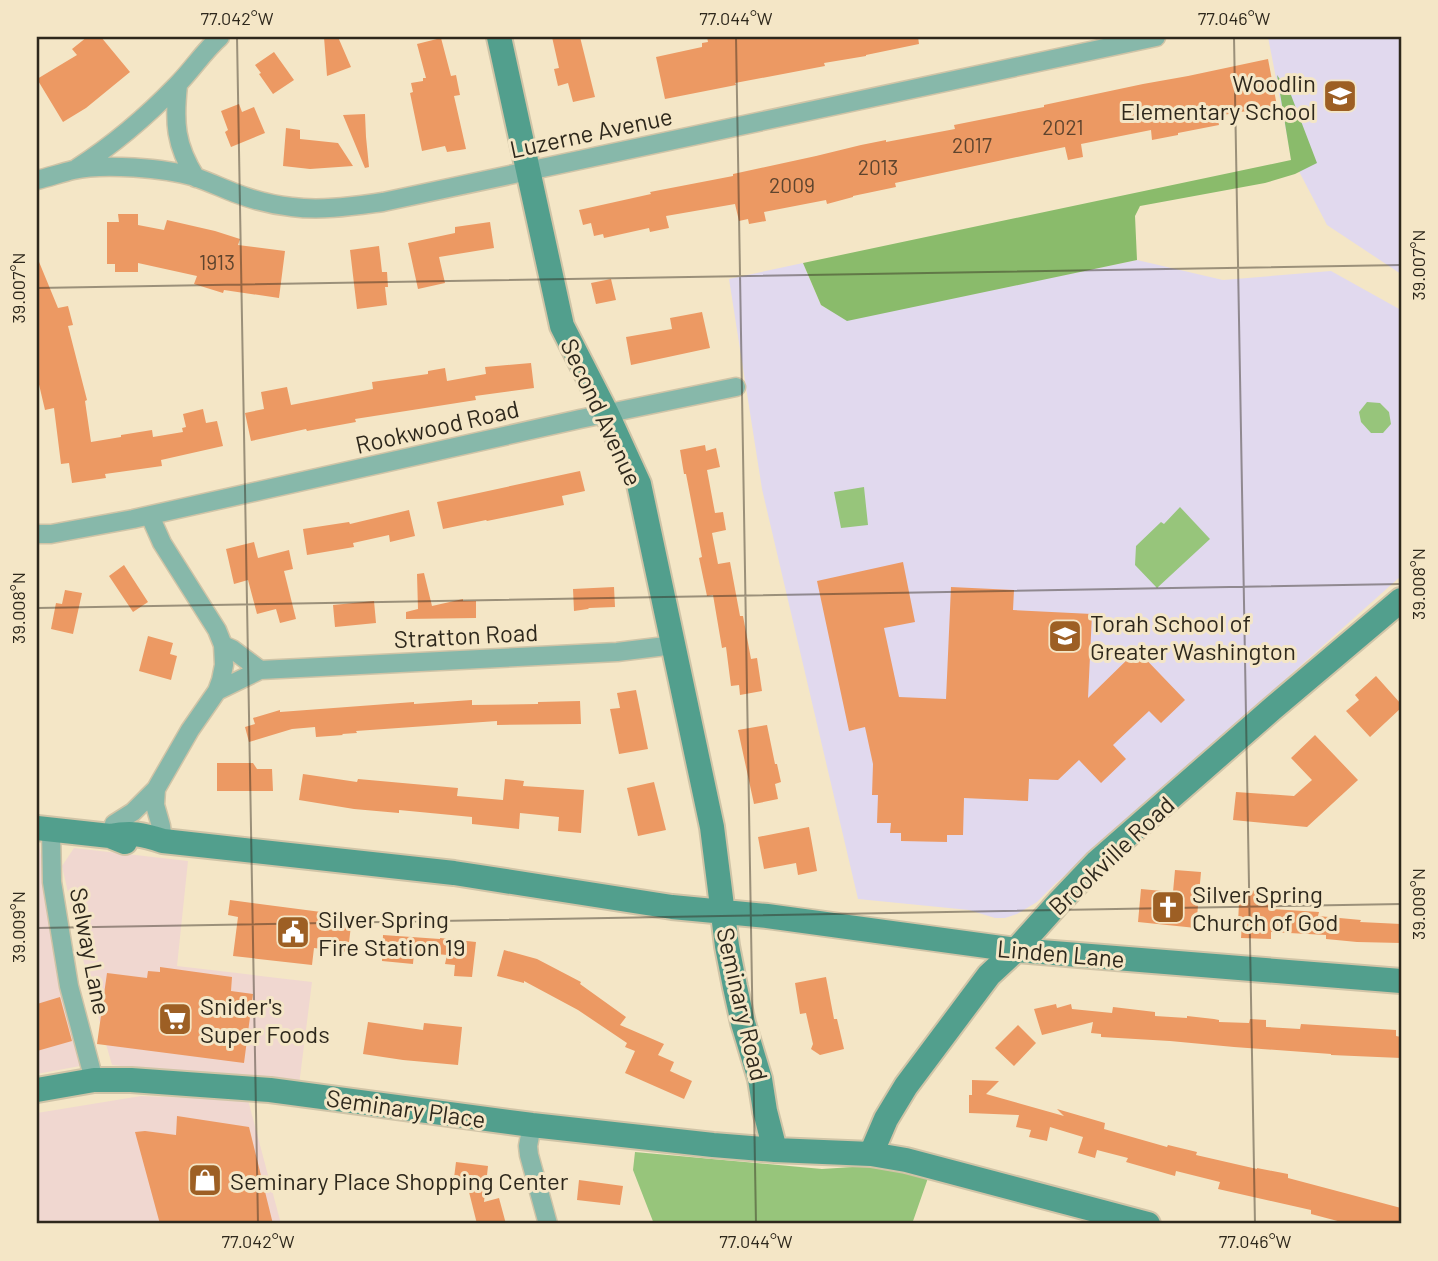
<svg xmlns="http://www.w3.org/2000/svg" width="1438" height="1261" font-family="Barlow,sans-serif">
	<rect width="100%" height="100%" fill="#f4e6c6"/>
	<path fill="#f0d7d0" d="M37,845H39L80,1066L37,1074Z
		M74,848L188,861L177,966L312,982L299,1085L112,1065L88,981L62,866Z
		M141,1096L248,1100L281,1224H37V1113Z"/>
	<path fill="#e1d9ee" d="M1268,37H1401V274L1327,225L1291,156Z
		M1137,260L1223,280L1331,271L1401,310V576L1082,861L1056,883L1037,902L1017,914L1005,918H995L969,910L858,899L762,489L729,279L803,263L821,305L848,320Z"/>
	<path fill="#97c57b" d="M1367,402L1380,403L1389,412L1391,424L1383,433H1371L1361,422L1359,412Z
		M864,487L868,525L841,528L834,492Z
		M1180,507L1210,539L1157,588L1135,565L1136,546L1161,522L1164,524Z
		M635,1152L822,1169L868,1166L928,1178L912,1224H654L633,1170Z"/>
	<path fill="#8abb6b" d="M1277,75L1291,95L1317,163L1295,174L1265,183L1140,206L1135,216L1137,260L847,321L821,305L803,263L1291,160Z"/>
	<path fill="#ec9963" d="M87,37H101L130,72L86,108L63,122L37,79L77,55L72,49Z
		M324,37H338L351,67L327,76Z
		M552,37H580L595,97L573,102L568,83L558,86L554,69L559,68Z
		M707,37H918L919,44L866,55V56L824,63L825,66L735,83L736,85L665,99L656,57L702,47V43L708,42Z
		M441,38L451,76L456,75L460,95L454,96L466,149L447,152L445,146L422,151L410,93L413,92L411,83L423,81V78H426L417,44Z
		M274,52L294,80L273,94L259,74L261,73L255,65Z
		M1268,59L1277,106L1217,116L1219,125L1178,133V135L1152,140L1151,130L1081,144L1083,157L1068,160L1065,147L1036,153L895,183L896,187L853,196V197L827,204L826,200L764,212L766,221L749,224L748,219L739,221L735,204L666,216L669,228L650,232L649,228L604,238L603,234L594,236L591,223L583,225L579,210L651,194L650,192L733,176V174L816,156L861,145L886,140V142L955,129L954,125L1044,107V105L1143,84L1188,76Z
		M239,104L242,112L254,107L265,133L231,147L225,132L228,130L221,111Z
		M365,114L366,137L369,167L365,168L343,115Z
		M286,128L300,130V139L338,143L353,166L310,169L283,166Z
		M118,214H138V225L164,230L167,220L215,231L240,239L238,245L285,251L279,298L224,290L223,293L194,284L197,276L138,263V272H115V264H107V222H119Z
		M490,222L494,248L439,257L445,283L418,289L408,243L455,233V227Z
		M379,246L382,272H387L388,287H385L387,305L357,309L350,250Z
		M37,257L58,308L68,306L73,325L68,326L87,400L85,401L91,442L121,437V435L152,430L153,437L183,432L182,428L186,427L183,414L203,409L206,423L217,421L223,446L161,460L162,466L105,474L106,478L72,483L69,463L61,464L54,408L45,410L37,376Z
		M611,279L616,300L596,304L591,283Z
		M702,312L710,348L631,365L626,337L672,329L670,318Z
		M531,363L534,388L475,396L476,400L355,419L356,422L307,431L306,429L251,441L245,413L264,409L261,392L287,387L291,405L373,389L372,382L428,374V371L445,368L447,381L486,374L485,367Z
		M705,445L706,451L716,448L720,467L707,470L715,513L723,512L726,530L712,533L718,564L730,562L740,616H743L751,659L757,658L762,691L740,695L739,685L731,686L726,647L722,648L713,595L707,596L699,558L702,557L686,474H684L680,450Z
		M580,471L585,491L562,496L564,505L487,521L486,520L443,529L437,502Z
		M409,510L415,536L390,542L389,535L353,543L354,547L307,555L303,529L349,522L350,524Z
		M254,542L258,558L289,550L293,569L284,571L296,619L280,623L276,609L257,614L248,580L234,584L226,549Z
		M903,562L915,622L884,628L899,697L946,699L951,587L1014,590L1013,610L1092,614L1088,698L1137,650L1185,700L1161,723L1149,711L1113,745L1126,759L1101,783L1079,760L1058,780L1029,779L1028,801L964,798L963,835H947V842L901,841V833H890L891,823H877L878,795H872L873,764L865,727L849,731L817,581Z
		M124,565L148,602L133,612L109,576Z
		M424,573L432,606L463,599V601H476V618L406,619V612L418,609L417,574Z
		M614,587L615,607L589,608L588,609L574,611L573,589Z
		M65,590L82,593L73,634L51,629L56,603L62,604Z
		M374,601L376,623L335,627L333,605Z
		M148,636L173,643L170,654L177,656L171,680L139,671Z
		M1376,676L1401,704V708L1370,737L1346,711L1359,700L1355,695Z
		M636,690L648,749L619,754L610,709L620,708L617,693Z
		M472,700V705L538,704V702L580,701L581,724L497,725V721L356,731L357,733L342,734L343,735L316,737L315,727L292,729L249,742L245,727L255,724L253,718L280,710V712L414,702V704Z
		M767,725L775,764H777L781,782L775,784L778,799L754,804L738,730Z
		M1315,735L1358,780L1307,827L1233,820L1236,792L1294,796L1312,780L1291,758Z
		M217,763H253L257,769H272L273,791H217Z
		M303,774L357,782L358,779L458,788L457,796L503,800L505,779L524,781L523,786L584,790L581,833L558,831L559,817L520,813L519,829L472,824V817L399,810V813L354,809L299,800Z
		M654,782L666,830L638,836L627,788Z
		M809,827L817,871L798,875L796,863L764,869L758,837Z
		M1175,870L1201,872L1196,928L1138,922L1141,889L1173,892Z
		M1245,890L1273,892L1272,909L1319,912L1318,916L1361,920L1360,922L1401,924V943L1357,942L1326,939V935L1271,932V939L1241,938L1242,924H1238L1239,902L1244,903Z
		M230,900L352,916L348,952L314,948L312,965L233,956L238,917L228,915Z
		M383,935L440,939V938L476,942L472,977L454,976L455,965L445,964L447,955L414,952L413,964L382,961Z
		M504,950L537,959L581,982L580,984L626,1017L620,1025L664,1044L658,1055L674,1062L670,1071L692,1081L684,1099L625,1073L635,1051L625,1047L627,1043L578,1010L524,981V983L497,976Z
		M160,967L232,977L231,991L253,994L244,1063L97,1044L107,973L147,978L148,971L160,972Z
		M826,977L834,1019H837L844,1049L820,1055L811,1049L813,1044L806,1013L800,1014L795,983Z
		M60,997L72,1041L37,1051V1004Z
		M1056,1004L1057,1008L1071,1004L1072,1009L1112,1013L1113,1007L1155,1012V1016L1187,1018V1016L1214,1019L1219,1020V1022L1249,1023L1250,1019L1266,1020V1027L1300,1029L1301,1024L1396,1030V1036L1401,1037V1058L1331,1055V1054L1234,1047L1170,1041L1101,1037V1034L1091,1033L1093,1022L1042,1035L1034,1009Z
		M368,1022L423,1030L424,1023L462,1027L458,1065L403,1060L363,1054Z
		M1018,1025L1036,1043L1014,1066L995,1048Z
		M972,1080L999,1081L986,1094L1064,1116L1057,1109L1105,1123L1104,1129L1167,1147L1168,1145L1197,1152L1196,1155L1257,1169V1168L1288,1174V1178L1401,1208V1224H1349L1311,1214V1210L1218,1189L1220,1182L1176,1171L1175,1176L1126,1162L1128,1158L1097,1150L1095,1158L1078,1153L1083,1137L1050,1127L1047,1141L1029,1137L1031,1130L1016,1127L1019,1115L969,1113V1095H972Z
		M177,1116L249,1127L273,1224H160L135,1132L145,1131L176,1135Z
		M456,1162L488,1166L484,1202L499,1198L506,1224H477L468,1188L453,1186Z
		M579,1180L623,1186L620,1205L577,1200Z"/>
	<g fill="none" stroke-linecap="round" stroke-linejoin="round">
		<g stroke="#d0c4a7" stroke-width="21">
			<path id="street" d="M178,85C174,122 175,145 196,178
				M77,168C113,145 147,116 177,85C192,70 204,51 220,37
				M37,180C49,177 61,173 73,170C103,163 165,168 195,177C209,182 222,188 235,193C253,200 273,205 292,207C322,211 353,206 383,202L1156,37
				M150,516L162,543L217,630L223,645L224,665L221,680L217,691L190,730L156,789L155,805L161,826L163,841
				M37,534H51L133,519L580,419L736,387
				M260,670L617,652L674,645
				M217,691L260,670L232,649L223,645
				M51,829L52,882L69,986L94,1080
				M110,836L114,824L133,812L156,789
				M532,1125L528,1146L529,1155L548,1224"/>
		</g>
		<g stroke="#d0c4a7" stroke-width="28">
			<path id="secondary" d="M499,37L562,326L607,414L639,484L712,827L727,946L735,987L743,1023L760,1079L765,1111L775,1150
				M37,828L110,836L125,842
				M110,836C131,832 142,834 163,841L454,873L672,907L767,916L1016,950L1401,981
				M37,1090L94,1080H131L270,1090L532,1125L713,1145L775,1150L871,1154L906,1160L1148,1224
				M871,1154L886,1119L906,1086L989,975L1016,950L1059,902L1097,862L1272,709L1401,600"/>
		</g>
		<use href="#street" stroke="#87b8aa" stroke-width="18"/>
		<use href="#secondary" stroke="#529f8d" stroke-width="24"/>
	</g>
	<path fill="none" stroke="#2e281c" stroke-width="2" stroke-opacity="0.45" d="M237,37L258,1224M736,37L756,1224M1234,37L1255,1224M37,288L1401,265M37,608L1401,584M37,928L1401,904M1346,1224L1401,1223"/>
	<defs>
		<g id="school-square" transform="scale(1.75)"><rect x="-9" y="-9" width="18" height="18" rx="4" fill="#9d5f24" stroke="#f4e6c6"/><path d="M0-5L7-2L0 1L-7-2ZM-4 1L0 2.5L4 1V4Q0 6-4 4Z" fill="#fff"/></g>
		<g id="church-square" transform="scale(1.75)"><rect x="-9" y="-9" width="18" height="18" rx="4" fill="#9d5f24" stroke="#f4e6c6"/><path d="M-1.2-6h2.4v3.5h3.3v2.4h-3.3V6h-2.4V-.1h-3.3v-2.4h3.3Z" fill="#fff"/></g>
		<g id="civic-square" transform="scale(1.75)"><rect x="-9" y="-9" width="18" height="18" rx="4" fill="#9d5f24" stroke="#f4e6c6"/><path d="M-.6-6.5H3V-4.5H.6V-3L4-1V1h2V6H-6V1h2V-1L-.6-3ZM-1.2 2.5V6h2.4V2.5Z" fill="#fff"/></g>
		<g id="supermarket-square" transform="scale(1.75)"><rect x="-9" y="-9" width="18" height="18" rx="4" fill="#9d5f24" stroke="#f4e6c6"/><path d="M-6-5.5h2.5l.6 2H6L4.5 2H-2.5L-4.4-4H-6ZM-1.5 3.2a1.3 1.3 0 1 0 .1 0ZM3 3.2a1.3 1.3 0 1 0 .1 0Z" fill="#fff"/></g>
		<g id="shop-square" transform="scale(1.75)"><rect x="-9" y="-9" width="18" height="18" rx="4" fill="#9d5f24" stroke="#f4e6c6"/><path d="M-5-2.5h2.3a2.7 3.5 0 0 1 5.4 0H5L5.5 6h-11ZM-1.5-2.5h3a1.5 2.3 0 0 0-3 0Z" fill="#fff"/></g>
	</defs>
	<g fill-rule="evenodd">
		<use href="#school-square" x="1340" y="96"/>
		<use href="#school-square" x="1065" y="636"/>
		<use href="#church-square" x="1168" y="907"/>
		<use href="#civic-square" x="293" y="932"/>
		<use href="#supermarket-square" x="175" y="1019"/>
		<use href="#shop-square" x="205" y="1180"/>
	</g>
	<g text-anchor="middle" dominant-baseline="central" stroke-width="6" stroke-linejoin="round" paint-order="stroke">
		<g font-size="21" fill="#5e442e">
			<text x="1063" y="126">2021</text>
			<text x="972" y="144">2017</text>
			<text x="878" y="166">2013</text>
			<text x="792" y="184">2009</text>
			<text x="217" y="261">1913</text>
		</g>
		<g font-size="24" fill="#2e281c" stroke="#f4e6c6" text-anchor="start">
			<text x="1316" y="82" text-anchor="end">Woodlin<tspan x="1316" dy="28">Elementary School</tspan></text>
			<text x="1090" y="622">Torah School of<tspan x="1090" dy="28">Greater Washington</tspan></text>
			<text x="1192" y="893">Silver Spring<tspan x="1192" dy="28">Church of God</tspan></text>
			<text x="318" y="918">Silver Spring<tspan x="318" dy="28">Fire Station 19</tspan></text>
			<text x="200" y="1005">Snider's<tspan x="200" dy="28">Super Foods</tspan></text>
			<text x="230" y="1180">Seminary Place Shopping Center</text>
		</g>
		<g font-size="24" fill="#2e281c" stroke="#f4e6c6">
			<text transform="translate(591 132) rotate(-12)">Luzerne Avenue</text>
			<text transform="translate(602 412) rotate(65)">Second Avenue</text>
			<text transform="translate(437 426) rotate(-13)">Rookwood Road</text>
			<text transform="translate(466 635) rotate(-3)">Stratton Road</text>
			<text transform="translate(1111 855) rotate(-43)">Brookville Road</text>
			<text transform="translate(91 951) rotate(79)">Selway Lane</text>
			<text transform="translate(1061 953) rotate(5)">Linden Lane</text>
			<text transform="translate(743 1004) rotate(77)">Seminary Road</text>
			<text transform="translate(406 1108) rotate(8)">Seminary Place</text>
		</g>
	</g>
	<rect width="1438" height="1261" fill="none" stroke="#f4e6c6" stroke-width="77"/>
	<rect x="38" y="38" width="1362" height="1184" fill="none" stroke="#2e281c" stroke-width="2.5"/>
	<g font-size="18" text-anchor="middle" fill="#2e281c">
		<text x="237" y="25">77.042°W</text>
		<text x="736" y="25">77.044°W</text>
		<text x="1234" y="25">77.046°W</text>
		<text transform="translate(1419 265) rotate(-90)" y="6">39.007°N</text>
		<text transform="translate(19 288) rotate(-90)" y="6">39.007°N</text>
		<text transform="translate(1419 584) rotate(-90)" y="6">39.008°N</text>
		<text transform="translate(19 608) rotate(-90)" y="6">39.008°N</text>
		<text transform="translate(1419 904) rotate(-90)" y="6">39.009°N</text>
		<text transform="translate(19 927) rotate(-90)" y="6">39.009°N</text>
		<text x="258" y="1248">77.042°W</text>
		<text x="756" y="1248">77.044°W</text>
		<text x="1255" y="1248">77.046°W</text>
	</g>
</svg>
